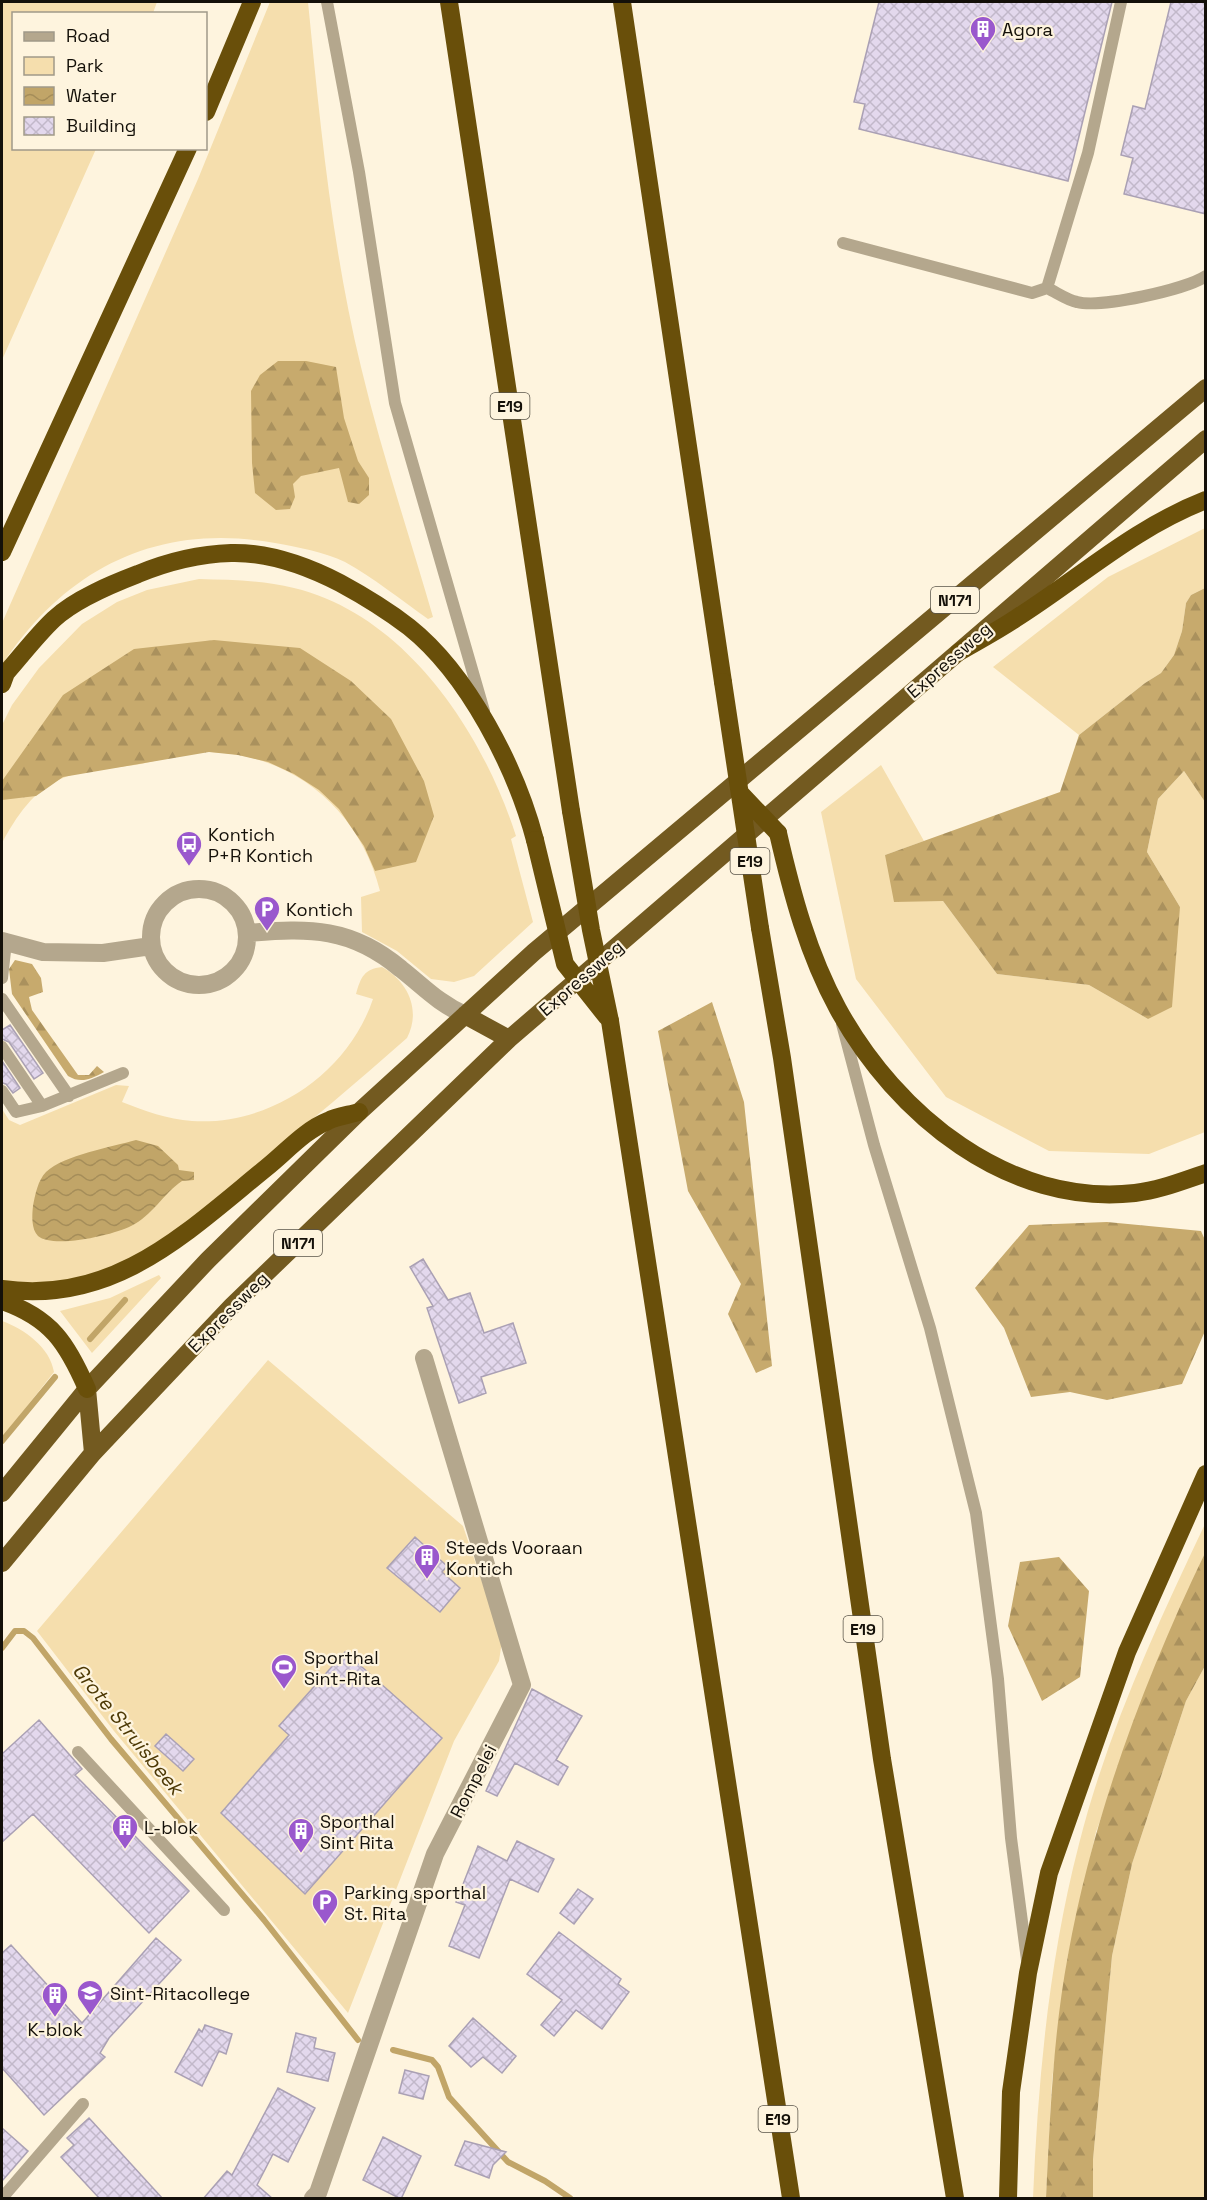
<svg xmlns="http://www.w3.org/2000/svg" width="1207" height="2200" font-family="'Space Grotesk',sans-serif">
	<defs>
		<pattern id="forest-firs" width="22" height="20" patternUnits="userSpaceOnUse" patternTransform="scale(1.5)"><rect width="22" height="20" fill="#c7aa6d"/><path d="M5 1l3.5 6h-7zM16 11l3.5 6h-7z" fill="#aa915d"/></pattern>
		<pattern id="water-waves" width="16" height="10" patternUnits="userSpaceOnUse" patternTransform="scale(1.5)"><rect width="16" height="10" fill="#c1a568"/><path d="M0 5q4-4 8 0t8 0" fill="none" stroke="#a58d59"/></pattern>
		<pattern id="building-cross-hatch" width="8" height="8" patternUnits="userSpaceOnUse" patternTransform="scale(1.5)"><rect width="8" height="8" fill="#e3d8ed"/><path d="M0 0l8 8M0 8l8-8" fill="none" stroke="#c2b8ca"/></pattern>
	</defs>
	<rect width="100%" height="100%" fill="#fef4de"/>
	<path fill="#f5dead" d="M2,2H157L153,13L14,14V148L96,149L2,360Z
		M270,2H308C320,123 332,248 361,367C381,451 409,534 433,617L428,619C401,600 374,578 345,562C325,552 297,547 275,543C158,522 66,568 2,665V623L198,179Z
		M1205,528V588L1191,595L1186,603L1182,631L1174,655L1161,673L1145,683L1079,735L993,667L1108,577Z
		M199,579C231,580 262,580 294,588C406,615 483,733 516,836L511,839L533,922L474,976L454,982L431,979L397,951L362,932L361,897L380,891C360,811 295,755 211,752C187,751 158,761 135,765C114,768 82,770 63,778C34,789 16,817 2,843V725L12,705L39,668L82,624L117,602L147,590Z
		M881,765L924,841L885,855L943,901L997,974L1089,985L1148,1019L1180,907L1147,852L1158,799L1184,771L1205,802V1132L1149,1154L1049,1151L946,1097L856,979L821,812Z
		M382,967C409,982 421,1011 407,1038C354,1085 299,1131 243,1176C201,1211 154,1255 100,1272C63,1283 40,1284 2,1282V1109L9,1120L20,1125L116,1085L129,1086L122,1102C145,1111 167,1119 192,1121C271,1126 348,1073 373,999L356,994C361,977 364,969 382,967Z
		M159,1275L161,1278L92,1353L60,1311L110,1298Z
		M2,1321C24,1329 50,1347 54,1372L2,1438Z
		M268,1360L463,1526L502,1641L499,1661L454,1741L348,2013L114,1731L37,1631Z
		M1205,1524V1553L1152,1674L1096,1832L1068,1956L1052,2080L1046,2198H1033C1038,2079 1049,1960 1079,1844C1107,1733 1156,1627 1205,1524Z
		M1205,1666V2198H1093V2160L1112,1956L1132,1864L1186,1701Z"/>
	<path fill="url(#forest-firs)" d="M278,361H306L336,367L344,418L358,461L369,478V495L359,504L348,502L339,468L301,476L293,484L295,497L290,509L276,510L255,493L252,463L251,391L260,375Z
		M1205,588V802L1184,771L1158,799L1147,852L1180,907L1172,1007L1148,1019L1089,985L997,974L943,901L894,902L885,855L1060,792L1079,735L1145,683L1161,673L1174,655L1182,631L1186,603L1191,595Z
		M214,640L300,648L351,681L391,719L424,781L434,816L416,862L375,871L364,846L349,824L339,809L319,790L294,774L268,762L238,755L209,752L63,777L36,796L2,800V781L63,695L134,649Z
		M15,960L32,964L41,978L43,992L29,997L32,1010L78,1075H89L97,1066L104,1072C91,1079 81,1084 68,1076L12,994L9,969Z
		M712,1002L744,1102L772,1366L756,1373L728,1314L741,1284L688,1191L658,1031Z
		M1107,1222L1201,1231L1205,1240V1331L1182,1384L1107,1400L1070,1392L1031,1397L1004,1328L975,1288L1029,1225Z
		M1205,1553V1666L1186,1701L1132,1864L1112,1956L1093,2160V2198H1046C1050,2117 1053,2035 1068,1955C1093,1816 1144,1680 1205,1553Z
		M1059,1557L1089,1591L1080,1677L1042,1701L1008,1626L1020,1562Z"/>
	<path fill="url(#water-waves)" d="M136,1140L158,1146L178,1165L179,1170L194,1172V1180L182,1181C163,1194 152,1216 131,1226C114,1235 53,1249 38,1236C31,1229 32,1215 33,1206C35,1195 38,1180 46,1172C64,1155 112,1147 136,1140Z"/>
	<g fill="none" stroke-linecap="round" stroke-linejoin="round">
		<path stroke="#c1a568" stroke-width="6" d="M90,1339L125,1300
			M2,1441L55,1377
			M2,1648L15,1631H24L33,1638L111,1739L264,1920L358,2040
			M393,2050L432,2060L438,2067L449,2097L508,2162L545,2181L570,2198"/>
	</g>
	<path fill="url(#building-cross-hatch)" stroke="#aaa0b4" stroke-width="1.5" d="M879,2H1112L1068,181L859,129L865,104L854,102Z
		M1171,2H1206V214L1124,194L1133,158L1121,155L1133,106L1145,109Z
		M10,1025L43,1073L34,1079L9,1042L2,1039V1030Z
		M2,1061L20,1088L13,1093L6,1084L2,1083Z
		M423,1259L448,1300L470,1293L484,1333L513,1323L526,1363L481,1377L486,1393L459,1403L427,1308L433,1306L410,1267Z
		M415,1537L447,1566L442,1572L460,1588L440,1612L387,1568Z
		M345,1652L442,1738L305,1894L221,1813L289,1735L279,1726Z
		M532,1689L582,1716L556,1760L568,1767L558,1785L515,1763L497,1796L486,1791Z
		M39,1720L82,1769L75,1775L189,1891L149,1933L33,1814L2,1842V1754Z
		M166,1734L194,1759L183,1771L155,1746Z
		M517,1841L554,1859L538,1892L510,1879L479,1958L449,1946L465,1905L456,1902L478,1846L507,1861Z
		M578,1889L593,1899L574,1924L560,1913Z
		M559,1932L621,1979L618,1984L629,1992L602,2029L576,2010L554,2036L541,2025L562,2000L527,1974Z
		M156,1938L181,1960L109,2038L100,2053L105,2057L44,2115L2,2068V1953L11,1945L82,2023Z
		M473,2018L516,2056L502,2073L483,2057L471,2067L449,2046Z
		M205,2025L232,2034L226,2054L219,2051L202,2086L175,2072L199,2029L202,2032Z
		M296,2033L316,2038L314,2048L335,2053L328,2081L287,2072Z
		M405,2070L429,2076L423,2099L399,2093Z
		M278,2088L315,2108L288,2162L273,2154L257,2185L273,2199H203L227,2171L232,2175Z
		M89,2118L163,2199H100L61,2157L74,2145L67,2138Z
		M2,2128L28,2151L2,2181Z
		M383,2137L421,2156L401,2199L363,2180Z
		M465,2141L506,2152L493,2165L489,2178L455,2165Z"/>
	<g fill="none" stroke-linecap="round" stroke-linejoin="round">
		<path stroke="#b4a78d" stroke-width="12" d="M327,2L359,172L395,403L484,711
			M843,243L1032,293L1047,288L1088,153L1121,2
			M1047,288C1056,292 1067,300 1077,302C1101,308 1185,290 1206,276
			M2,978L6,942
			M2,999L69,1096
			M842,1024L874,1145L930,1328L976,1513L998,1679L1011,1838L1027,1960
			M2,1047L42,1106
			M2,1091L16,1112L42,1106L123,1073
			M78,1752L224,1910
			M2,2198L83,2104"/>
		<path stroke="#b4a78d" stroke-width="18" d="M151 937a48 48 0 1 1 96 0a48 48 0 1 1-96 0Z
			M248,933C310,928 351,927 401,969C424,987 438,1003 465,1015
			M2,941L43,952L103,953L151,946
			M313,2198L318,2193L435,1854L522,1685L424,1358"/>
		<path stroke="#735a20" stroke-width="18" d="M465,1015L509,1039
			M87,1389L93,1453
			M2,1493L87,1389L208,1260L359,1112L534,952L1206,388
			M2,1563L93,1453L232,1306L509,1039L1206,439"/>
		<path stroke="#694f0a" stroke-width="18" d="M449,2L571,811
			M622,2L723,682
			M206,112L252,2
			M2,552L188,148
			M959,652C978,641 997,631 1015,619C1080,578 1132,529 1206,500
			M2,684L6,673C22,655 37,635 54,619C75,599 112,584 138,574C167,562 199,554 231,553C268,552 307,566 340,583C364,596 387,610 409,627C468,674 516,768 535,840
			M778,833C792,894 808,954 838,1009C896,1115 1009,1207 1135,1193C1160,1190 1182,1181 1206,1173
			M760,928L782,1058L882,1759L955,2198
			M610,1021L791,2198
			M2,1289C114,1305 186,1233 266,1168C285,1153 305,1130 328,1121C337,1116 349,1115 359,1112
			M2,1301C51,1318 67,1343 87,1389
			M1008,2198L1011,2092L1028,1973L1049,1873L1127,1652L1206,1474"/>
		<path stroke="#694f0a" stroke-width="18" d="M723,682L760,928
			M740,793L778,833
			M571,811L591,930L610,1021
			M535,840L565,964L607,1017"/>
	</g>
	<defs>
		<g id="building-pin" transform="scale(1.35)"><path d="M0 17L-7.5 6A9.5 9.5 0 1 1 7.5 6Z" fill="#9a58cd" stroke="#fef4de"/><path d="M-4-6H4V6H1V3H-1V6H-4ZM-2.5-4.3h1.7v1.8h-1.7ZM.8-4.3h1.7v1.8H.8ZM-2.5-1h1.7V.8h-1.7ZM.8-1h1.7V.8H.8Z" fill="#fff"/></g>
		<g id="bus-pin" transform="scale(1.35)"><path d="M0 17L-7.5 6A9.5 9.5 0 1 1 7.5 6Z" fill="#9a58cd" stroke="#fef4de"/><path d="M-5-6H5V4H4V6H2V4H-2V6H-4V4H-5ZM-3.5-4V0h7V-4ZM-3.5 1.2v1.5H-2V1.2ZM2 1.2v1.5H3.5V1.2Z" fill="#fff"/></g>
		<g id="parking-pin" transform="scale(1.35)"><path d="M0 17L-7.5 6A9.5 9.5 0 1 1 7.5 6Z" fill="#9a58cd" stroke="#fef4de"/><path d="M-3.5-5.5H1a3.5 3.5 0 0 1 0 7H-1V5.5H-3.5ZM-1-3.4V-.6H.8a1.4 1.4 0 0 0 0-2.8Z" fill="#fff"/></g>
		<g id="stadium-pin" transform="scale(1.35)"><path d="M0 17L-7.5 6A9.5 9.5 0 1 1 7.5 6Z" fill="#9a58cd" stroke="#fef4de"/><path d="M0-5a6.5 5 0 1 0 0 10a6.5 5 0 1 0 0-10ZM-3.5-1.8h7v3.6h-7Z" fill="#fff"/></g>
		<g id="school-pin" transform="scale(1.35)"><path d="M0 17L-7.5 6A9.5 9.5 0 1 1 7.5 6Z" fill="#9a58cd" stroke="#fef4de"/><path d="M0-5L7-2L0 1L-7-2ZM-4 1L0 2.5L4 1V4Q0 6-4 4Z" fill="#fff"/></g>
	</defs>
	<g fill-rule="evenodd">
		<use href="#building-pin" x="983" y="29"/>
		<use href="#bus-pin" x="189" y="844"/>
		<use href="#parking-pin" x="267" y="909"/>
		<use href="#building-pin" x="427" y="1557"/>
		<use href="#stadium-pin" x="284" y="1667"/>
		<use href="#building-pin" x="125" y="1827"/>
		<use href="#building-pin" x="301" y="1831"/>
		<use href="#parking-pin" x="325" y="1902"/>
		<use href="#school-pin" x="90" y="1993"/>
		<use href="#building-pin" x="55" y="1995"/>
	</g>
	<g text-anchor="middle" dominant-baseline="central" stroke-width="4.5" stroke-linejoin="round" paint-order="stroke">
		<g fill="#fef4de" stroke="#5a5449" stroke-width="1.5">
			<rect x="490.5" y="393" width="39" height="26" rx="4.5"/>
			<rect x="931" y="587" width="48" height="26" rx="4.5"/>
			<rect x="730.5" y="848" width="39" height="26" rx="4.5"/>
			<rect x="274" y="1230" width="48" height="26" rx="4.5"/>
			<rect x="843.5" y="1616" width="39" height="26" rx="4.5"/>
			<rect x="758.5" y="2106" width="39" height="26" rx="4.5"/>
		</g>
		<g font-size="16" font-weight="bold" fill="#141009">
			<text x="510" y="406">E19</text>
			<text x="955" y="600">N171</text>
			<text x="750" y="861">E19</text>
			<text x="298" y="1243">N171</text>
			<text x="863" y="1629">E19</text>
			<text x="778" y="2119">E19</text>
		</g>
		<g font-size="18" fill="#141009" stroke="#fef4de" text-anchor="start">
			<text x="1002" y="29">Agora</text>
			<text x="208" y="834">Kontich<tspan x="208" dy="21">P+R Kontich</tspan></text>
			<text x="286" y="909">Kontich</text>
			<text x="446" y="1547">Steeds Vooraan<tspan x="446" dy="21">Kontich</tspan></text>
			<text x="304" y="1657">Sporthal<tspan x="304" dy="21">Sint-Rita</tspan></text>
			<text x="320" y="1821">Sporthal<tspan x="320" dy="21">Sint Rita</tspan></text>
			<text x="144" y="1827">L-blok</text>
			<text x="344" y="1892">Parking sporthal<tspan x="344" dy="21">St. Rita</tspan></text>
			<text x="110" y="1993">Sint-Ritacollege</text>
			<text x="55" y="2029" text-anchor="middle">K-blok</text>
		</g>
		<g font-size="18" fill="#141009" stroke="#fef4de">
			<text transform="translate(949 660) rotate(-41)">Expressweg</text>
			<text transform="translate(581 978) rotate(-41)">Expressweg</text>
			<text transform="translate(228 1312) rotate(-45)">Expressweg</text>
			<text transform="translate(473 1781) rotate(-63)">Rompelei</text>
		</g>
		<g font-size="20" font-style="italic" fill="#4d3905" stroke="#fef4de">
			<text transform="translate(128 1729) rotate(51)">Grote Struisbeek</text>
		</g>
	</g>
	<rect width="1207" height="2200" fill="none" stroke="#141009" stroke-width="6"/>
	<rect x="12" y="12" width="195" height="138" fill="#fef4de" stroke="#a09989" stroke-width="1.5"/>
	<rect x="24" y="32" width="30" height="9" fill="#b4a78d" stroke="#a09989" stroke-width="1.5"/>
	<text x="66" y="42" font-size="18" fill="#141009">Road</text>
	<rect x="24" y="57" width="30" height="18" fill="#f5dead" stroke="#a09989" stroke-width="1.5"/>
	<text x="66" y="72" font-size="18" fill="#141009">Park</text>
	<rect x="24" y="87" width="30" height="18" fill="url(#water-waves)" stroke="#a09989" stroke-width="1.5"/>
	<text x="66" y="102" font-size="18" fill="#141009">Water</text>
	<rect x="24" y="117" width="30" height="18" fill="url(#building-cross-hatch)" stroke="#a09989" stroke-width="1.5"/>
	<text x="66" y="132" font-size="18" fill="#141009">Building</text>
</svg>
